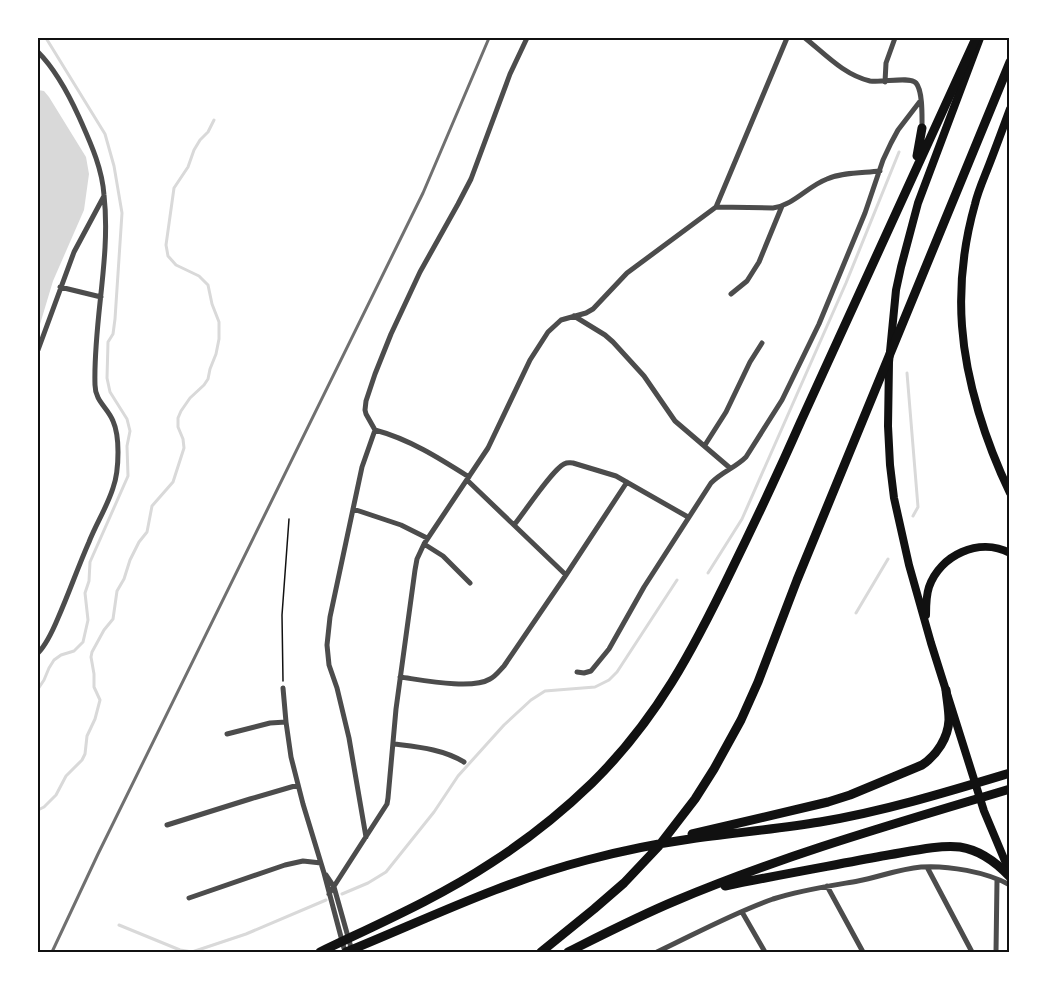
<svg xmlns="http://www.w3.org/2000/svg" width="1047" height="990" font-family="'Public Sans',sans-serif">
	<rect width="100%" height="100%" fill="#fff"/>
	<path fill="#d9d9d9" d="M38,90L44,91L49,97L86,157L89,174L84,210L53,281L38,331Z"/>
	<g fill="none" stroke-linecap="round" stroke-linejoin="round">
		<path stroke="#d9d9d9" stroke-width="3" d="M907,373L918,507L913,516
			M708,573L742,519L846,283L899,152
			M856,613L888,559
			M38,689L44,680L49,668L54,660L61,655L74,651L83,642L88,620L85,593L89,581L90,562L128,476L127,446L130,431L127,419L110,392L107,378L108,342L113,334L115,319L122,213L114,166L105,134L46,38
			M38,810L44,807L56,795L66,776L82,760L85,754L87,736L95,719L100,700L94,687V674L91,657L92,652L104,630L113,619L117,591L124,579L130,560L139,542L147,532L152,506L173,482L184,448L183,439L178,427V418L181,411L190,398L204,385L208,379L210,369L216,354L219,339V322L212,304L208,285L199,276L176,265L168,256L166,245L174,188L188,167L194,150L200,140L208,132L214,120
			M342,894L368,883L386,872L434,812L458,776L504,725L531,700L545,691L595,687L609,680L617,672L677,580
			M119,925L180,950L192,952L246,934L326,900"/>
		<path stroke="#111" stroke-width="1.5" d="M283,681L282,615L289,519"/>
		<path stroke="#4c4c4c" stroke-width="5" d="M805,38C825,54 844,75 870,81C882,83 910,76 916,83C923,91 922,117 922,128
			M38,52C55,69 69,95 79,117C90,142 102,167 104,195C111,258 93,322 95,385C95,401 108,408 113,421C117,430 118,443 118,452C118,464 117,477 113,488C107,507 96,524 89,542C78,567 69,593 58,618C53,630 47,644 38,653
			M885,82L886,63L895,38
			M716,207L773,208C794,205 808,186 827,179C843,172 863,173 880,171
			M60,287L101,297
			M731,294L747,281L759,262L782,206
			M574,316L605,335L613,342L644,376L675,421L730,468
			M38,350L74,252L104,196
			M375,430L366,414L365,410L366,401L375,374L391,334L420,272L458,204L471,179L510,74L527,38
			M375,430C409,439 439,458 469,477
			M705,445L726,412L750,362L762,343
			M467,480L566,575
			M353,509L401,525L427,538
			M514,525C524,513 552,470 564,464C568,462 569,463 573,463L616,476L688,517
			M424,544L443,556L470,583
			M577,672L584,673L591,671L609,649L644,587L711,483C723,471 735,468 746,457L782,400L819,324L865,213L883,160L891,143L898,130L921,100
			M400,677C422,680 472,690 490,679C496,676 500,670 504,666L566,575L627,482
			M283,688L286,722L291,757L303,804L324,873L345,952
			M227,734L270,723L286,722
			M394,744C418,747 443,749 464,762
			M167,825L250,799L298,785
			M366,837L349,738L337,688L329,665L327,645L330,617L362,467L375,430
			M927,867L972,952
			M326,875L334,887L352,951
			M827,886L863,952
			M329,894L387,804L388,798L396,709L415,570L417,559L424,544L488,448L530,360L548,332L561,320L586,313L593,309L627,273L716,207L787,38
			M189,898L285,865L303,861L321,863
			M742,912L765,952
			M657,952C695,934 733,913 773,899C801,890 829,886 858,881C879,877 899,869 921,867C947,865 987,872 1010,885
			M996,952L997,880"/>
		<path stroke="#111" stroke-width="8" d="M980,38L918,203L901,267L896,290L889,362L888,426L890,465L894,498L909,565L931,643L984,811L1010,873
			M1010,109C1003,128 996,147 989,165C984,178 978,191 975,204C964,243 959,285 962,326C966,382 986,443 1010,493
			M926,615C926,606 926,596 929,587C940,555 979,537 1010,553"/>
		<path stroke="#111" stroke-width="9" d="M917,156L922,128
			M692,834L828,802L850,795L922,765C937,755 948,738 949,720C949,710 947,700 946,690
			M725,886C777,875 830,866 882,856C903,853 939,844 960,847C980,850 996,862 1010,877
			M320,952C378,924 438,898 491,863C527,840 561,813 592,783C657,719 693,650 732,569C756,520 779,471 801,421C859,293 917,165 976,38
			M346,952C427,919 502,882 587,860C621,851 655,844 690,839C733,833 777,829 820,822C885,811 947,792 1010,773
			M541,952L594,909L624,883L658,847L695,799L714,769L741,720L758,682L797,580L1010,62
			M568,952C604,934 639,916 675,901C784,855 897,823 1010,789"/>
		<path stroke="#707070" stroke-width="3" d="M52,952L98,854L423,193L489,38"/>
	</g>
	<rect width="1047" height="990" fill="none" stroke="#ffffff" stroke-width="78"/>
	<rect x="39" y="39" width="969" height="912" fill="none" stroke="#111" stroke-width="2"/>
</svg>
